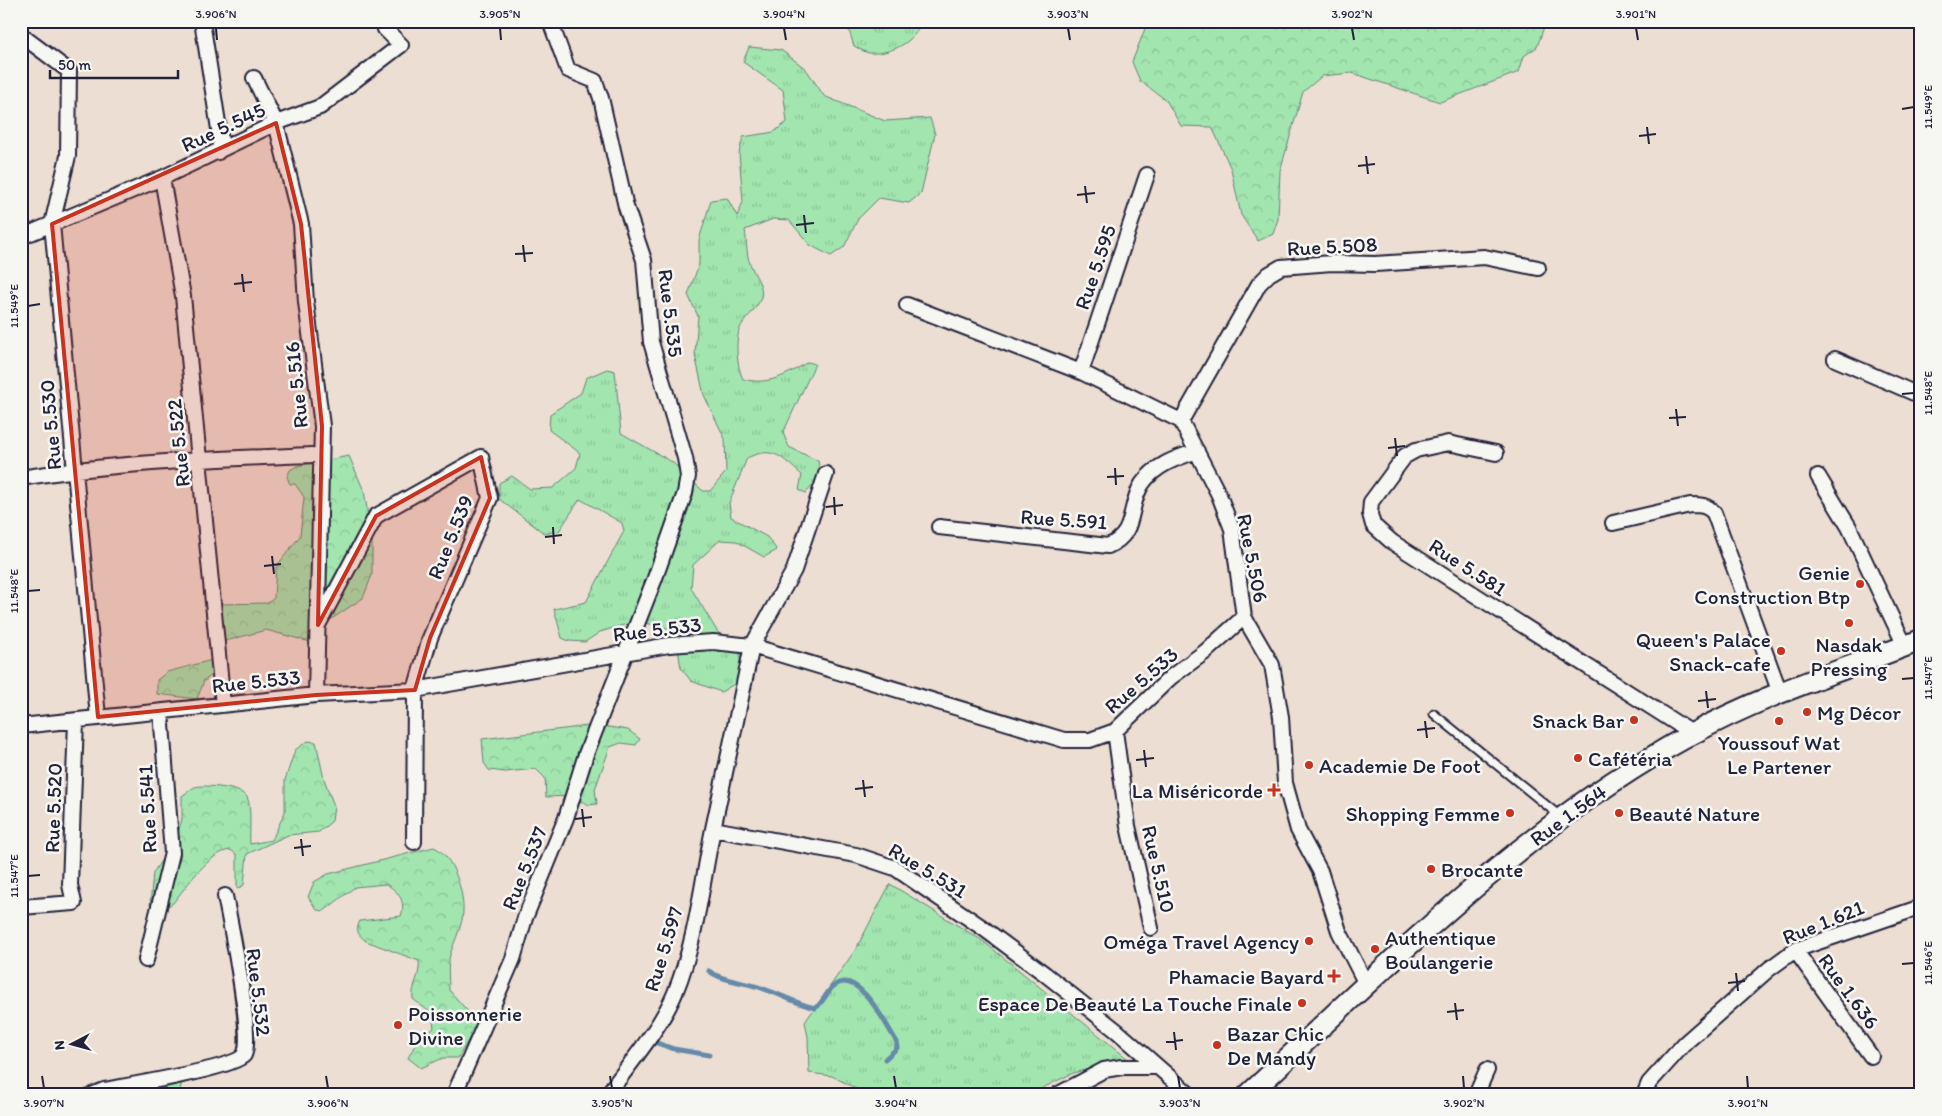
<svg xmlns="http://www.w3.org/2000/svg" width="1942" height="1116" font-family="Itim,sans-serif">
	<defs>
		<pattern id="grass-tufts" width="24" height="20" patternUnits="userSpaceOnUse" patternTransform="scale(1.25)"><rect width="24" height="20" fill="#a2e5af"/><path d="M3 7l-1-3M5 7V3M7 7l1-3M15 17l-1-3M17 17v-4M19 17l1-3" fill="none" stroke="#8bc497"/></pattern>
		<pattern id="forest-crowns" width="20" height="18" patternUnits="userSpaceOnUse" patternTransform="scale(1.25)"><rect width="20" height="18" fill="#a2e5af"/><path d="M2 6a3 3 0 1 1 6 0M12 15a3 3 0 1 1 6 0" fill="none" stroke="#8bc497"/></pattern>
	</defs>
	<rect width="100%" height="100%" fill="#ecded2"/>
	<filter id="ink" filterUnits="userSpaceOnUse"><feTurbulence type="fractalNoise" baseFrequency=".02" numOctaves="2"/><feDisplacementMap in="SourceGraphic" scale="10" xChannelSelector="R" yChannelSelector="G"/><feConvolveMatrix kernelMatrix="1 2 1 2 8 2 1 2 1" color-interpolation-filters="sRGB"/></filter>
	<g filter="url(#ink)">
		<path fill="url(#grass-tufts)" stroke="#628475" d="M846,21H921C917,42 889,55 869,53C864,52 858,48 854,46Z
			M749,47L781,50L806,69L824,96L885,121L930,118L935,134L921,193L909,203L879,198L858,219L844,247L831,256L810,245L789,220L773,219L745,230C747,242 746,258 752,268C756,278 764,286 761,297C758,308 747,316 741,326C734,338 737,368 743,379C768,386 787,375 808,362L815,364L783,433L789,447L818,461L821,476L806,493L799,490L802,475C782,458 774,445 747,458L729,503L731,517L767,537L777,550L764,557L736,541L720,540L693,565L691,588L717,631L740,653L741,680L721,692L691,681L681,668L675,630L637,621L600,632L585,642L569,641L562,638L554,609L586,602L624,531L622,523L580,499L559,531L545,534L499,499V483L512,476L530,489L553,488L576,468L580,453L549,430L550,414L581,393L586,378L607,369L615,371L621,433L672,462L703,491H710L726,472L725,439L704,395L695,355L698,316L688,295L699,264V240L711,200L727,198L737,216L743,202L739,153L743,137L774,132L787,122L783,90L743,62Z
			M890,884L983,941L1128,1059L1073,1073L1028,1095H868L832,1076L809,1073L808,1037L805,1022L856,949Z
			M136,1078L182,1081L179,1095H76C96,1084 113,1079 136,1078Z"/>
		<path fill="url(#forest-crowns)" stroke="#628475" d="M1148,21H1546L1537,47L1524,56L1519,72L1440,102L1352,73L1322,76L1303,92L1280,171L1278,219L1273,234L1258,241L1241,215L1231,169L1212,127L1181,126L1166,100L1140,81L1132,62Z
			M349,456L364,491L372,538V575L363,598L327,622L325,633L314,643L266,630L222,642L216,672L204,681L197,699L157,694V680L167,672L212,660V626L222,604L268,603L274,598L276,567L300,536L304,497L295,484H290L287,477L290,470L297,466Z
			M596,725L628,730L640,739L636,745L621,743L610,747L595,789L597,804L589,805L571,796L546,797L545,778L536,769L505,772L489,770L484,763L482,739Z
			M308,741L316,742L324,779L334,806L332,821L319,832L288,835L247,854L244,885L237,889V855L231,850C210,851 186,887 173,903C165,908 159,909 150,905L153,873L177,836L182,819V796C186,793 191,789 195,787C205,784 242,788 247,797C252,806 249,834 250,844L272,840L285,812V780L295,750Z
			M434,847C453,855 464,892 463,911C463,925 454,941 450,955C447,966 449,979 449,990L478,1023L458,1058H443L421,1068L408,1058L416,1043L434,1028L432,1014L413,999C411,986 421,975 419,961L366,941C358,935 355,930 360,921L401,916C406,901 399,892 386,884L355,887L324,911L317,910L308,897L314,882L328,874Z"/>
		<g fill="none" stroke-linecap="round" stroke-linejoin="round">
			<path stroke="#658aa9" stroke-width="5" d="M709,971C724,982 747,982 764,989C782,995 797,1004 815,1008C824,1003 826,991 835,985C859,968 887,1027 897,1042V1048L885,1059
				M654,1042L674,1049L709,1055"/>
			<g stroke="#22223b" stroke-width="11">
				<path id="lane" d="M1434,714L1561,817"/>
			</g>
			<g stroke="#22223b" stroke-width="18">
				<path id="street" d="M202,21L221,142L218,152
					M21,35L69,71L68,156L52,224L98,717
					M254,78L276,123L301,224L306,302L322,426L316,695
					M162,178L183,296L223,705
					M21,237L162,178L276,123L320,107L401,45L385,29L383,21
					M907,305L1081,372L1181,421L1219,495L1232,529L1244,617L1272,665L1281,717L1285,783L1298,830L1320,871L1339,931L1366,984
					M1835,359L1921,396
					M1081,372L1147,175
					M1181,421L1259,284L1269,274L1281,267L1332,263L1375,264L1484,257L1538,268
					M1496,453L1448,443L1416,450L1405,456L1371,502L1370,514L1373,525L1392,542L1692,733
					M826,474L794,570L752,646L713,829L856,855L895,868L983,928L1045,974L1117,1031L1190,1095
					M1818,476L1849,527L1905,646
					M21,478C117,462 215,459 312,455
					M1613,523L1690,505C1701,505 1707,505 1714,513L1780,693
					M939,527L1108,546C1138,533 1127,507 1142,484C1155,465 1176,458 1197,451
					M318,625L376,516L481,457L490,498L430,638L415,690L414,842
					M21,726L316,695L415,690L669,645L713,642L752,646L1064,740H1090L1115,731L1171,677L1205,652L1244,617
					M1115,731L1128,826L1151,928
					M21,907L74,903L70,885L76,721
					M1795,950L1871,1056
					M146,960L172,853L161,712
					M92,1095L104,1090C125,1086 235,1068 244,1055C254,1038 230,921 225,896
					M454,1095L513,959L525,918L566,818L586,754L655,578L685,493L688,476L685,458L651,342L644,260L626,207L601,98L595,81L568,70L550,21
					M607,1095C630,1063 660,1029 675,993C696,942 702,883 713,829
					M1057,1095L1104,1070L1122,1067H1157
					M1476,1095L1487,1070
					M1644,1095L1649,1083L1685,1043L1769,969L1795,950L1921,907"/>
			</g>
			<g stroke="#22223b" stroke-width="24">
				<path id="secondary" d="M1248,1095C1388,966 1524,825 1692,734C1764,694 1844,670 1921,640"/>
			</g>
			<use href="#lane" stroke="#f6f6f2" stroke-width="7"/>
			<use href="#street" stroke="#f6f6f2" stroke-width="14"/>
			<use href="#secondary" stroke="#f6f6f2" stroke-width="20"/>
		</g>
	</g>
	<path fill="#c8321e" fill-opacity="0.2" stroke="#c8321e" stroke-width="4" stroke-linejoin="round" d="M276,123L301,224L322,426L318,625L376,516L481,457L490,498L430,638L415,690L316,695L98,717L52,224Z"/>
	<path fill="none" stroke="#22223b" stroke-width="2" d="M216,28L217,40M500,28L501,40M784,28L786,40M1068,28L1070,40M1352,28L1354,40M1636,28L1638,40M1902,109L1914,107M1647,127L1649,144M1639,136L1656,134M1366,156L1368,174M1358,166L1375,164M1085,186L1087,203M1077,195L1095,193M804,215L806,233M796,225L814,223M523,245L525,262M515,254L533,253M242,274L244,292M234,284L252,282M28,306L40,304M1902,394L1914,393M1676,409L1678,426M1669,418L1686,417M1395,438L1397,456M1388,448L1405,446M1115,468L1116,485M1107,477L1124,476M834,497L835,515M826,507L843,505M553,527L554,544M545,537L562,535M272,556L274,574M264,566L281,564M28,591L40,590M1902,679L1914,678M1706,691L1708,708M1698,701L1716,699M1425,721L1427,738M1417,730L1435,728M1144,750L1146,767M1136,760L1154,758M863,780L865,797M855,789L873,787M582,809L584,827M575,819L592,817M301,839L303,856M294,848L311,846M28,876L40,875M1902,964L1914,963M1736,973L1738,991M1728,983L1745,981M1455,1003L1457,1020M1447,1012L1464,1010M1174,1032L1176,1050M1166,1042L1183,1040M42,1076L44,1088M326,1076L328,1088M610,1076L612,1088M894,1076L896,1088M1178,1076L1180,1088M1463,1076L1464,1088M1747,1076L1748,1088"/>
	<g fill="#c8321e" stroke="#f6f6f2" stroke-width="2">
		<circle cx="1860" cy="584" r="5"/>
		<circle cx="1849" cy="623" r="5"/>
		<circle cx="1781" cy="651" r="5"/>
		<circle cx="1807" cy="712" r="5"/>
		<circle cx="1634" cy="720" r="5"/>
		<circle cx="1779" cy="721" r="5"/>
		<circle cx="1578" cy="758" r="5"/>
		<circle cx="1309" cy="765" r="5"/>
		<path d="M1271.5 782.5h5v5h5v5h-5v5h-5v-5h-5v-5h5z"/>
		<circle cx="1510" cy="813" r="5"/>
		<circle cx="1619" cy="813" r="5"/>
		<circle cx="1431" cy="869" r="5"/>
		<circle cx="1309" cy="941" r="5"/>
		<circle cx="1375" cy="949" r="5"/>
		<path d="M1331.5 968.5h5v5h5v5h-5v5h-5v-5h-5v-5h5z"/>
		<circle cx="1302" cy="1003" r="5"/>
		<circle cx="398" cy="1025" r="5"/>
		<circle cx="1217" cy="1045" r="5"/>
	</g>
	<g text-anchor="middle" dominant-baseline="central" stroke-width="5" stroke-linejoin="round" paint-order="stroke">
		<g font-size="21" fill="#22223b" stroke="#f6f6f2">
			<text transform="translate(223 127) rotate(-25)">Rue 5.545</text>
			<text transform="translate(1332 246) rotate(-3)">Rue 5.508</text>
			<text transform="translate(1095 267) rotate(-71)">Rue 5.595</text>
			<text transform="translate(671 313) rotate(83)">Rue 5.535</text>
			<text transform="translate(296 385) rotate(-96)">Rue 5.516</text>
			<text transform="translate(50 425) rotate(-95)">Rue 5.530</text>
			<text transform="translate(178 443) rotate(-96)">Rue 5.522</text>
			<text transform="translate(1064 519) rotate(4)">Rue 5.591</text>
			<text transform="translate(450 537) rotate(-68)">Rue 5.539</text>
			<text transform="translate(1253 558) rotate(79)">Rue 5.506</text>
			<text transform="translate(1468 567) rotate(33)">Rue 5.581</text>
			<text transform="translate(657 629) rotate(-7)">Rue 5.533</text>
			<text transform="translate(1141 680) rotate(-41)">Rue 5.533</text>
			<text transform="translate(256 681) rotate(-6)">Rue 5.533</text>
			<text transform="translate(53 808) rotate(-88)">Rue 5.520</text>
			<text transform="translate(147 809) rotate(-93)">Rue 5.541</text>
			<text transform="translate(1568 815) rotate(-36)">Rue 1.564</text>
			<text transform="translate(524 868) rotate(-68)">Rue 5.537</text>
			<text transform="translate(1159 869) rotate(77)">Rue 5.510</text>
			<text transform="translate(928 870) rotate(31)">Rue 5.531</text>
			<text transform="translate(1823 922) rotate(-22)">Rue 1.621</text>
			<text transform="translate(663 949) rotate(-73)">Rue 5.597</text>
			<text transform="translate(1849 991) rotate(54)">Rue 1.636</text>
			<text transform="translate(259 992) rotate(83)">Rue 5.532</text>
		</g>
		<g font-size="21" fill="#22223b" stroke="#f6f6f2" text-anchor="end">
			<text x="1850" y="572">Genie<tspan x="1850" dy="24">Construction Btp</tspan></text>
			<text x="1771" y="639">Queen's Palace<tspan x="1771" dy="24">Snack-cafe</tspan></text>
			<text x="1849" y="644" text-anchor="middle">Nasdak<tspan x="1849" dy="24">Pressing</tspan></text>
			<text x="1817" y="712" text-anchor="start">Mg Décor</text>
			<text x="1624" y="720">Snack Bar</text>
			<text x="1779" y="742" text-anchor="middle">Youssouf Wat<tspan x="1779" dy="24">Le Partener</tspan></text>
			<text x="1588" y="758" text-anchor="start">Cafétéria</text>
			<text x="1319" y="765" text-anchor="start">Academie De Foot</text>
			<text x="1263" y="790">La Miséricorde</text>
			<text x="1500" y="813">Shopping Femme</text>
			<text x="1629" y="813" text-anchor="start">Beauté Nature</text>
			<text x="1441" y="869" text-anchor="start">Brocante</text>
			<text x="1385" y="937" text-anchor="start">Authentique<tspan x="1385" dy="24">Boulangerie</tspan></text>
			<text x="1299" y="941">Oméga Travel Agency</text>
			<text x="1324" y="976">Phamacie Bayard</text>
			<text x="1292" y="1003">Espace De Beauté La Touche Finale</text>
			<text x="408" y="1013" text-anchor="start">Poissonnerie<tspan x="408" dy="24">Divine</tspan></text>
			<text x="1227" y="1033" text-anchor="start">Bazar Chic<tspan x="1227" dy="24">De Mandy</tspan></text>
		</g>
	</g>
	<rect width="1942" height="1116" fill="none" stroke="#f6f6f2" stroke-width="55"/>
	<g transform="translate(72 1044) rotate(264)" stroke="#f6f6f2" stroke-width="4" paint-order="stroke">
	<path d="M0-4L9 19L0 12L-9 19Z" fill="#22223b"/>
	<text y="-8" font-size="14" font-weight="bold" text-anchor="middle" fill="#22223b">N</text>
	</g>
	<path d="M50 70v8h128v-8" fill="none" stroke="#22223b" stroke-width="2.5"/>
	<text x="58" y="70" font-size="15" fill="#22223b" stroke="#f6f6f2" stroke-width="4" paint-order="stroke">50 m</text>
	<rect x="28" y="28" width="1886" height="1060" fill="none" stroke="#22223b" stroke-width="2"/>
	<g font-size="12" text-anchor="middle" fill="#22223b">
		<text x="216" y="18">3.906°N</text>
		<text x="500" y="18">3.905°N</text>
		<text x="784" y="18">3.904°N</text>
		<text x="1068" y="18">3.903°N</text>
		<text x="1352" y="18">3.902°N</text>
		<text x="1636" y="18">3.901°N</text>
		<text transform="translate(1928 107) rotate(-90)" y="4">11.549°E</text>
		<text transform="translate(14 306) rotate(-90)" y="4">11.549°E</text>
		<text transform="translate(1928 393) rotate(-90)" y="4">11.548°E</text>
		<text transform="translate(14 591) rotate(-90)" y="4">11.548°E</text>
		<text transform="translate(1928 678) rotate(-90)" y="4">11.547°E</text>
		<text transform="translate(14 876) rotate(-90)" y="4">11.547°E</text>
		<text transform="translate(1928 963) rotate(-90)" y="4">11.546°E</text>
		<text x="44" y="1107">3.907°N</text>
		<text x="328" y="1107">3.906°N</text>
		<text x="612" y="1107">3.905°N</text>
		<text x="896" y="1107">3.904°N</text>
		<text x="1180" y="1107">3.903°N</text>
		<text x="1464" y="1107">3.902°N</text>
		<text x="1748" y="1107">3.901°N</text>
	</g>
</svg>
